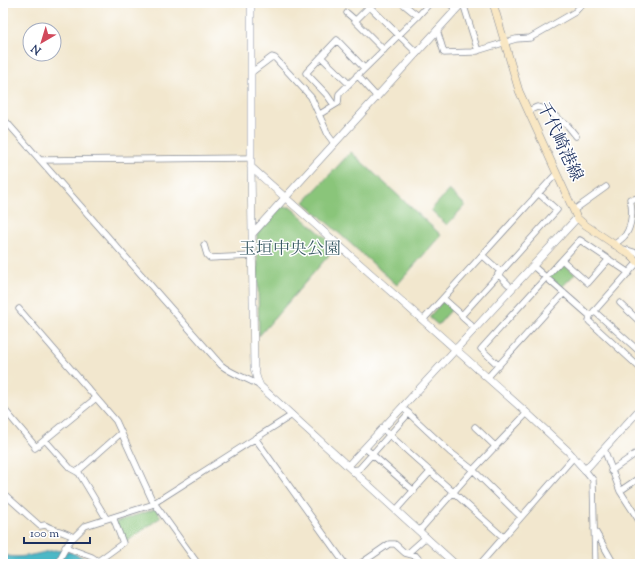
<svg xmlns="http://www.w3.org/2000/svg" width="643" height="567" font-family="'Sorts Mill Goudy','Noto Serif JP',serif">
	<rect width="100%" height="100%" fill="#fff"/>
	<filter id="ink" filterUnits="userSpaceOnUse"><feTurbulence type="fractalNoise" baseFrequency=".025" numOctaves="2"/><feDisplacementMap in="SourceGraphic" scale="8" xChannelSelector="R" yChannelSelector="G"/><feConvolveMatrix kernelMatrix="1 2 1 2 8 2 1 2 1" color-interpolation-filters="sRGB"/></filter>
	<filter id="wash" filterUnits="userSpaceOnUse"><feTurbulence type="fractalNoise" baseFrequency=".012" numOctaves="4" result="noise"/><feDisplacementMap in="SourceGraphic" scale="16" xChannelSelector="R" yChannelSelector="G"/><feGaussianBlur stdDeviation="0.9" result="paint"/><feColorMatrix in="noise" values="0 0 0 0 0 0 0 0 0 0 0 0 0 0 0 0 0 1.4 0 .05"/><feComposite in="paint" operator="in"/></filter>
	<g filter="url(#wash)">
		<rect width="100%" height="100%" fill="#f2e7ce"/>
		<path fill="#8ac57a" stroke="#527a6c" d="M351,152L441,235L397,285L304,202Z
			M449,190L465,205L447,225L431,210Z
			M281,207H290L336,247L259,336L257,234Z
			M560,263H563L575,274L561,288L550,278V275Z
			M442,302H445L452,309L438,325L430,318V316Z
			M156,509L161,517L126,542L115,522Z"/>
		<path fill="#4bb8c6" stroke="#337492" d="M55,550L70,552L98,564H3V555C20,560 38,553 55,550Z"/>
	</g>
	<g filter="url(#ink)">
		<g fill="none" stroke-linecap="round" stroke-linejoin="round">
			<g stroke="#868b96" stroke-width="7">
				<path id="minor" d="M373,3L355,21L384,50
					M402,3L418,16L430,3
					M449,3L456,9
					M463,3L478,51
					M369,6L417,53
					M347,13L355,20
					M437,30L444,53L473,52L516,39L530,38L575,12L583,3
					M321,57L349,84
					M252,72L272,57L275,58L311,97L326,130L328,135L334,143
					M357,75L377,97
					M334,105L327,95L306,73L337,40L364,68
					M528,111L537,107L546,109L568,126L576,136
					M320,114L338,103L339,94L349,84L418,16
					M3,118L221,365C233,375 248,378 260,386
					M40,160L251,158
					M631,200L640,197
					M574,210L606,187
					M204,245L207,255L210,258L253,256
					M614,245C618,241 624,238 626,234C632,225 633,209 630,199
					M624,249L640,254
					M482,255L501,272
					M562,260L588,283L609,259
					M533,266L590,316L638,262
					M498,274L508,284
					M443,298L462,315L557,210L538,193
					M620,303L640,322
					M19,309L116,421L152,500L198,564
					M594,311L640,352
					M462,315V317L471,325
					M590,316L589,321L591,323L640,368
					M423,320L556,174
					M499,366L481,349L580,240L629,273
					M488,377L564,293
					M3,408L36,447
					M403,408L450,452L473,470L521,517
					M475,427L496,447
					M383,429L503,537
					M255,438L345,564
					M45,440L70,468L79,473L106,518
					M35,448L96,398
					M365,448L414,491
					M604,449L620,491L640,522
					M352,470L359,469L409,413
					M585,470L593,480L595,564
					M611,471L635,454L640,453
					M77,472L121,433
					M620,491L639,478
					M3,493L40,526L45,525C55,531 64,531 73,537
					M396,510L430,472
					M594,529L614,564
					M419,531L473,470L527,413
					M65,547L92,557L102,564
					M408,553L426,537
					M98,561L123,543L113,517
					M57,564L69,542L85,526L151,505L292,415
					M360,564L389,544H395L405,553L416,556L423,564
					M480,564L573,458"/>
			</g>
			<g stroke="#868b96" stroke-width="8">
				<path id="tertiary" d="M251,3V167L254,368L257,379L260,386L455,564
					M251,167L527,413L568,451L585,470L640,409
					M253,233L462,3
					M348,466L577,218"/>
			</g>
			<g stroke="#868b96" stroke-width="8">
				<path id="secondary" d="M493,3L519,91L577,218L584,224L630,255L640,264"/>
			</g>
			<use href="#minor" stroke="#fff" stroke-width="5.5"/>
			<use href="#tertiary" stroke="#fff" stroke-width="7"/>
			<use href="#secondary" stroke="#f9e7c3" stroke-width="7"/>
		</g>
	</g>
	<g text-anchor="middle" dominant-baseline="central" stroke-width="3" stroke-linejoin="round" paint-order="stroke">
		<g font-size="17" fill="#1b2f5e" stroke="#fff">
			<text transform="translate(559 142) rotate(65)">千代崎港線</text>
		</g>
		<g font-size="17" fill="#3c5c66" stroke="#fff">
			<text x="290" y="250">玉垣中央公園</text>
		</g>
	</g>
	<rect width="643" height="567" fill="none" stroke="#fff" stroke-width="16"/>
	<g transform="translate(42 42) rotate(218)"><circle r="19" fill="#ffffff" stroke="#a4acbf"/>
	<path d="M0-3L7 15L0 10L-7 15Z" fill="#d1495b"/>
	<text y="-6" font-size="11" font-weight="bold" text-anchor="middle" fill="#1b2f5e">N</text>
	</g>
	<path d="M24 537v6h66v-6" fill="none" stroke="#1b2f5e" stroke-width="2"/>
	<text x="30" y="537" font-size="12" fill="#1b2f5e" stroke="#ffffff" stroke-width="3" paint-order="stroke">100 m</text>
</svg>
